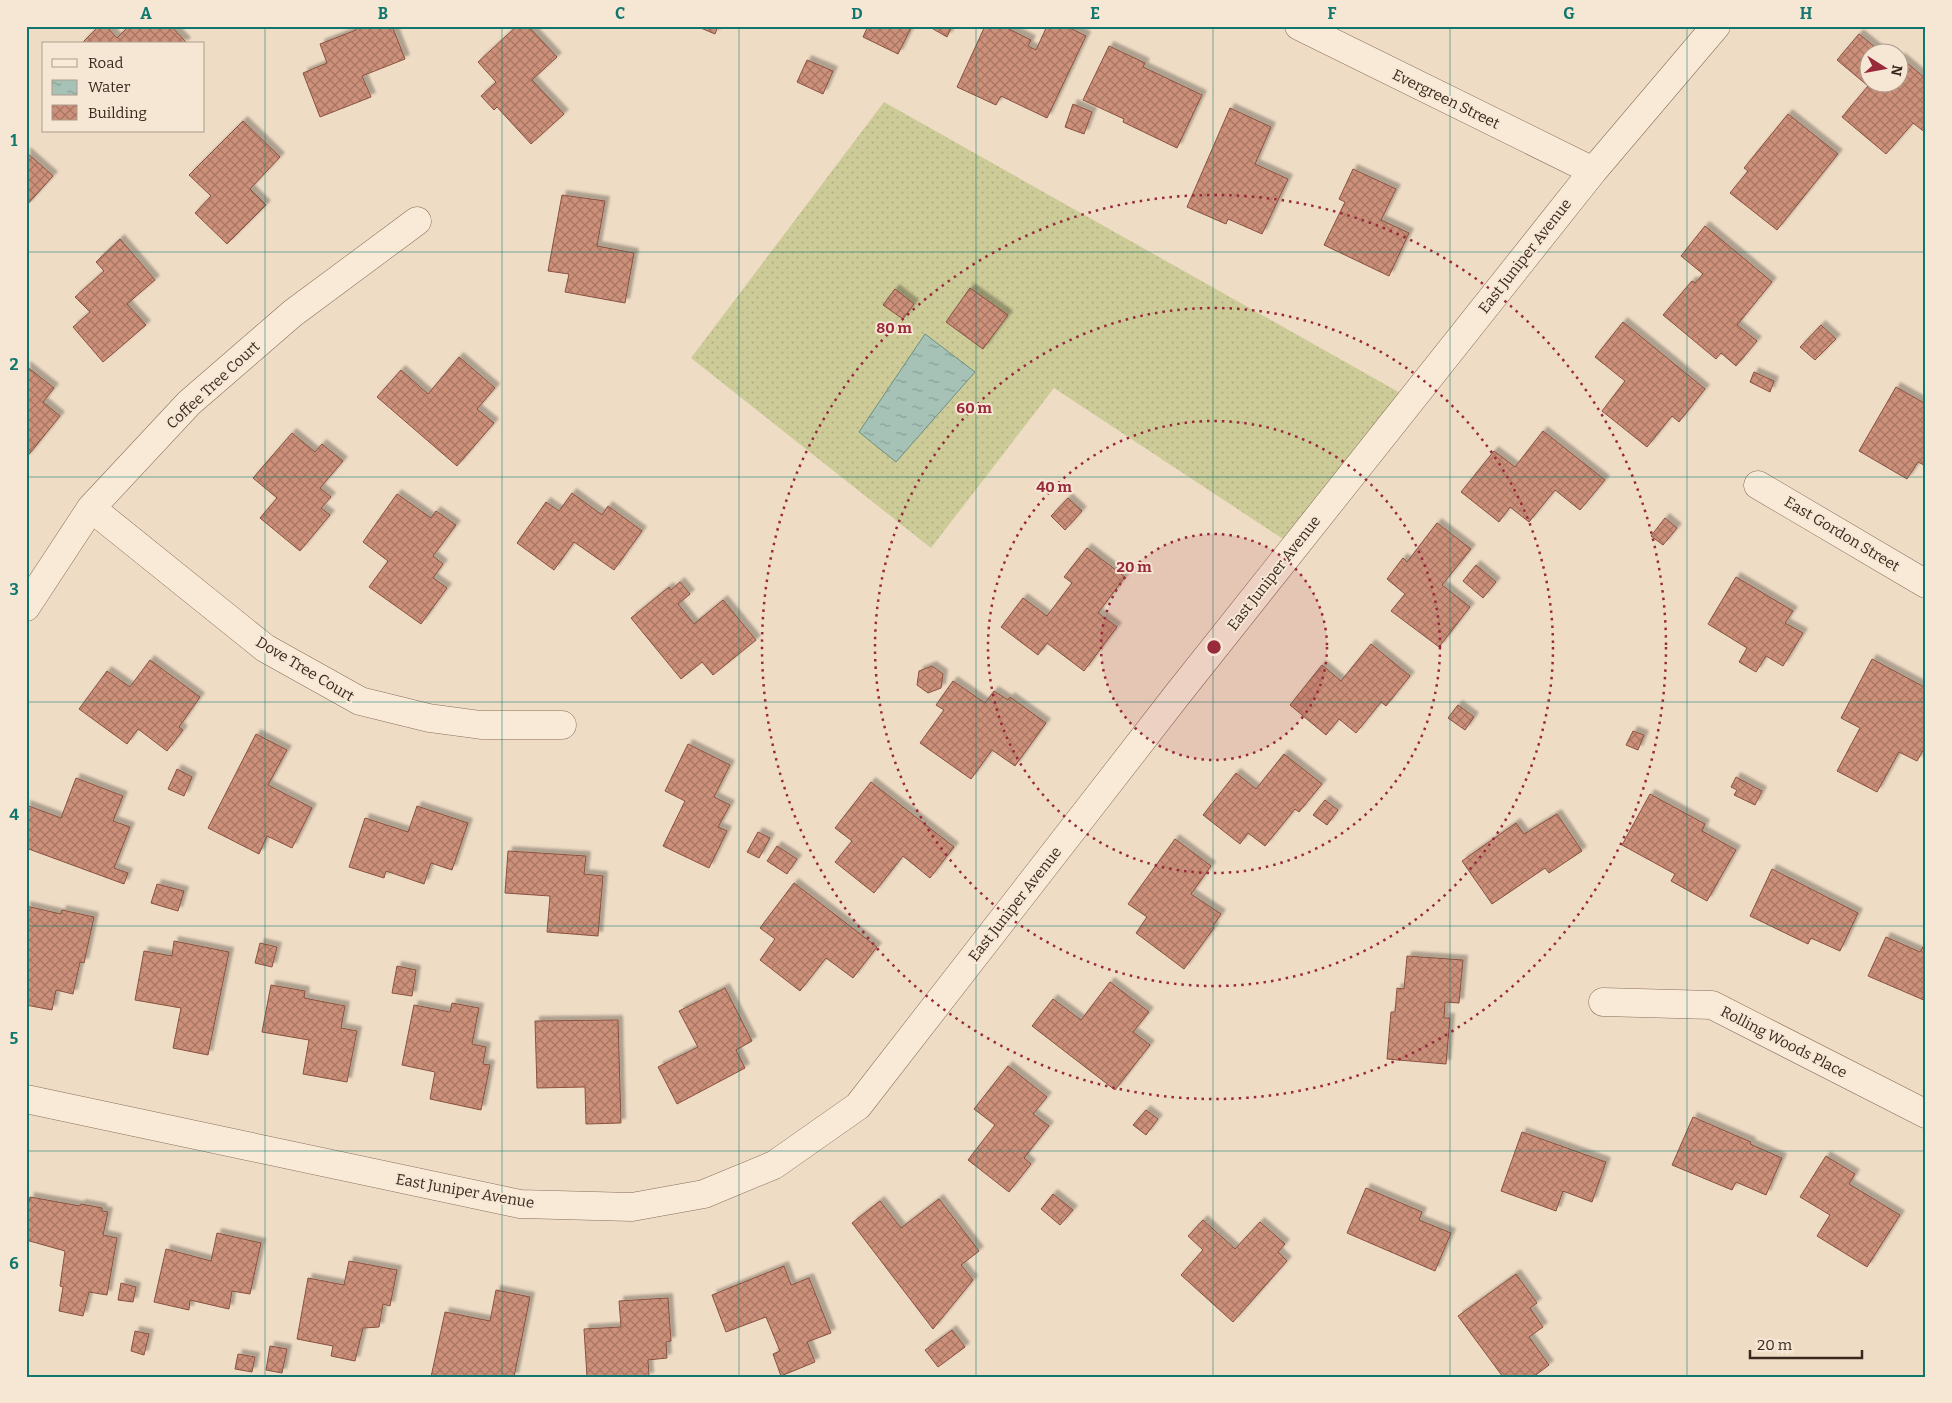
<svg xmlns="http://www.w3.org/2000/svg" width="1952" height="1403" font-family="Bitter,serif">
	<defs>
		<pattern id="grass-dots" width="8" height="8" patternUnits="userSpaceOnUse" patternTransform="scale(1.25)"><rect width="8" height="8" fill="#cdcb98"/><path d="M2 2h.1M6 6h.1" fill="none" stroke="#b1ae83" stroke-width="1.8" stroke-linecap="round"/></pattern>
		<pattern id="water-ripples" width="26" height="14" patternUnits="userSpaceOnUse" patternTransform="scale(1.25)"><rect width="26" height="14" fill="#a6c2b6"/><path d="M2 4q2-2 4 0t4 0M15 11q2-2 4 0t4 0" fill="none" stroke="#889e93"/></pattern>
		<pattern id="building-cross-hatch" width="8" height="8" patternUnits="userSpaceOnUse" patternTransform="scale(1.25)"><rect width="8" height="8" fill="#cd907a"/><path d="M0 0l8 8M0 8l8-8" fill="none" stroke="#a77663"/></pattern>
		<filter id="shadow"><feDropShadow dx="4.5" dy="-4.5" stdDeviation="1" flood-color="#0004"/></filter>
	</defs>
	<rect width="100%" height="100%" fill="#efdcc5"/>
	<path fill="url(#grass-dots)" d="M884,102L1411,399L1295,547L1054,388L931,548L691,358Z"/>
	<path fill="url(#water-ripples)" stroke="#6d9082" d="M925,334L975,372L896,462L859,432Z"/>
	<path fill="url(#building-cross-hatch)" stroke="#895240" filter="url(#shadow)" d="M99,26H106L117,38L129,26H171L186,42L184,44H81Z
		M355,26H392L405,59L362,76L371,97L320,117L303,73L327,63L320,44L356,30Z
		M517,26H528L557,57L532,80L564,114L531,144L497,107L494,110L481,96L496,82L478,62Z
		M696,26H718L715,34Z
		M868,26H912L898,54L863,37Z
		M928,26H952L947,37Z
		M985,26H1003L1031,40L1028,46L1036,50L1047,26H1066L1086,36L1047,118L1001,96L996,105L957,87Z
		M1859,34L1881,52H1870V82H1900V57L1926,79V133L1913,123L1886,154L1842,117L1868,86L1837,60Z
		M1109,46L1145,63L1143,67L1202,95L1177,148L1123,122L1124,119L1083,100Z
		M807,60L833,71L823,94L797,82Z
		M1073,104L1092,112L1084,134L1065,127Z
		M1230,108L1271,127L1255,164L1288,179L1262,234L1228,219L1226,224L1187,207Z
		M1788,114L1838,154L1777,230L1730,193L1748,171L1744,168Z
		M243,121L280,157L250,189L266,205L227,244L195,213L211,196L189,175Z
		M26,152L53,176L26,206Z
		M1353,169L1396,189L1381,220L1409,233L1389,276L1324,245L1345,202L1339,199Z
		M562,195L605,201L597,246L634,253L625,303L565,292L569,274L548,271Z
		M1705,226L1772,282L1737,325L1757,341L1736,366L1721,353L1716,359L1663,315L1692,281L1695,283L1703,274L1681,256Z
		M120,239L155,280L127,304L146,325L103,362L73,327L90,312L75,297L104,271L96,262Z
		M970,288L1008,315L983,349L946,322Z
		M895,289L914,304L903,319L883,305Z
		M1623,322L1705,389L1679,422L1672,416L1647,447L1602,411L1625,381L1595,357Z
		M1821,325L1836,339L1815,360L1800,347Z
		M459,357L495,388L477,409L494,423L457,466L377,397L401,370L428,394Z
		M26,366L54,388L43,402L60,416L26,458Z
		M1754,372L1774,381L1770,392L1750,382Z
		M1896,387L1926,404V466L1918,462L1907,479L1859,451Z
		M1543,431L1605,480L1580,510L1555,490L1529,522L1510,507L1499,522L1461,492L1494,451L1515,467Z
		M292,433L315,452L322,444L343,461L320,488L331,497L321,508L330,515L300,551L260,518L277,498L253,478Z
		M572,493L602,515L608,506L642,531L614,570L574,542L554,570L517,543L546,502L559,511Z
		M397,494L431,518L436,511L456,525L433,556L443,564L433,578L447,588L421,624L369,587L388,561L363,542Z
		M1068,498L1082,511L1065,530L1051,516Z
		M1665,518L1677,528L1663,545L1651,536Z
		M1437,523L1471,549L1442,585L1470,607L1439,647L1391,611L1405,594L1387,579L1403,558L1407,562Z
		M1087,548L1125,577L1098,613L1117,627L1084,671L1047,643L1038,655L1001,627L1023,598L1047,616L1072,583L1064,577Z
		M1476,565L1496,582L1483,598L1463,581Z
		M1736,577L1793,611L1785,623L1803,633L1783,666L1766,656L1756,672L1739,662L1747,648L1708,624Z
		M680,582L690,594L678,604L694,624L723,600L756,640L713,675L702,662L681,679L631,618L669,587L671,590Z
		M1371,644L1410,676L1386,706L1381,702L1356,733L1339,719L1326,735L1290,705L1322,665L1341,681Z
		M1872,659L1926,688V745L1917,761L1899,752L1877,792L1837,771L1860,728L1841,718Z
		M150,660L200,697L179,727L183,730L167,751L138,729L127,744L79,709L107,671L130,687Z
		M932,666L943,674L941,688L928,693L917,685L919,671Z
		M953,681L985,703L994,691L1008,700L1010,697L1046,723L1015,766L992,750L971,779L920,743L944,710L936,705Z
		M1458,705L1474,717L1465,730L1448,718Z
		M1633,731L1644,735L1638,750L1626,745Z
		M256,734L287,750L268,785L312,808L292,848L267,836L259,854L208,828Z
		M688,744L730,765L714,797L730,805L718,827L727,831L709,868L663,846L685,801L665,791Z
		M1284,754L1322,784L1299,812L1295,809L1265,846L1248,833L1240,844L1203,815L1236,773L1256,789Z
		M177,769L192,777L184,796L168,789Z
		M1736,777L1762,791L1755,805L1734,795L1737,790L1731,787Z
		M76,778L123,796L113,821L130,827L114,868L128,873L124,884L26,848V805L61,818Z
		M871,782L954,847L930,878L903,856L874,893L835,862L852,841L835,828Z
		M1650,794L1705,824L1702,831L1736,850L1707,901L1671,881L1675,874L1622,845Z
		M1325,800L1338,810L1327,825L1313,815Z
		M417,806L468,823L452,870L431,863L424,884L386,871L384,878L349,867L365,818L408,832Z
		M1557,814L1582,851L1549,873L1545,868L1492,904L1462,861L1516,823L1524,834Z
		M758,832L770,838L759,858L747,852Z
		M1175,839L1211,866L1191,894L1221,914L1213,926L1214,928L1184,969L1136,933L1147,917L1128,904Z
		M777,846L797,859L787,874L767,861Z
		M508,851L586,856L584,874L603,876L598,936L547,932L550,896L505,893Z
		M1772,869L1858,913L1840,951L1811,938L1808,944L1750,916Z
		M794,883L877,947L853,978L826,958L800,991L760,960L775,939L760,928Z
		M157,884L184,891L178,911L151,903Z
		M26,906L61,914L62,910L94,917L84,963L80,962L73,994L56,990L52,1010L26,1005Z
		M1886,937L1920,952L1926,942V1001L1868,976Z
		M174,941L229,952L208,1055L173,1048L181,1008L135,1000L144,951L172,956Z
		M260,943L277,947L272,967L255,963Z
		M1407,956L1463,960L1459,1003L1445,1002L1444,1018H1450L1446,1064L1387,1059L1391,1012H1395L1397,988L1404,989Z
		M397,966L416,970L412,996L392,993Z
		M1110,982L1149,1012L1133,1032L1150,1045L1115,1090L1032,1026L1053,999L1081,1020Z
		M271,985L305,991L304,998L345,1006L341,1028L357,1031L347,1082L303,1074L309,1040L262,1032Z
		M725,988L752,1041L736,1050L745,1068L677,1104L658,1067L698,1047L679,1011Z
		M452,1003L479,1008L472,1044L486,1047L483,1064L490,1065L481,1110L430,1099L435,1072L402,1065L414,1005L450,1012Z
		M618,1020L621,1123L586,1124L585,1087L537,1088L535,1021Z
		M1008,1066L1047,1097L1033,1114L1049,1126L1024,1158L1031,1164L1009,1192L968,1160L995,1125L974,1109Z
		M1146,1110L1158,1119L1146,1135L1133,1125Z
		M1693,1117L1751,1142L1750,1144L1782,1158L1766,1195L1736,1182L1732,1190L1672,1165Z
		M1522,1132L1606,1162L1592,1202L1563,1191L1556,1211L1501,1191Z
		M1826,1156L1855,1174L1849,1184L1900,1215L1867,1267L1817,1236L1830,1215L1800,1197Z
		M1366,1188L1422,1212L1419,1220L1451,1233L1435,1271L1347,1233Z
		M1053,1194L1073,1210L1060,1225L1041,1209Z
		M30,1197L80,1206L81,1204L102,1208V1211L108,1212L103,1235L117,1238L107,1295L89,1292L83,1316L59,1311L63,1287L60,1286L65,1251L26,1240V1214Z
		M939,1199L979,1251L961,1265L973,1280L933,1329L852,1223L880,1201L901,1228Z
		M1203,1220L1235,1249L1260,1222L1285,1244L1278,1252L1287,1261L1233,1322L1181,1275L1203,1250L1188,1236Z
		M217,1233L261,1243L250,1294L232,1291L229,1309L190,1300L189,1310L154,1302L166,1249L211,1261Z
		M349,1261L397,1270L390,1306L383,1304L379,1327L363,1328L355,1361L331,1356L333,1346L297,1339L308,1278L344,1285Z
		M784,1266L791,1285L809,1278L831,1333L807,1342L815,1362L781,1376L773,1354L780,1351L766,1317L726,1332L712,1295Z
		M1516,1274L1537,1303L1530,1308L1543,1327L1529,1337L1549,1365L1533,1377H1503L1458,1316Z
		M121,1283L136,1287L133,1302L118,1300Z
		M496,1290L530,1297L514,1377H431L445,1312L490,1321Z
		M668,1298L671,1341L666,1342L667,1358L648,1360L649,1377H587L584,1329L621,1327L619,1301Z
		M952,1330L965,1347L938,1367L925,1350Z
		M135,1331L149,1334L144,1355L131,1351Z
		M270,1346L287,1349L282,1373L266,1370Z
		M238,1354L255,1357L252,1372L235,1369Z"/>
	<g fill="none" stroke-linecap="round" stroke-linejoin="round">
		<g stroke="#8a6d5b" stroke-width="29">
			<path id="minor" d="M1299,26L1593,171
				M1758,485L1926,584
				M91,508L265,648L360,701L429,718L481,725H562
				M26,607L91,508L189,403L293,313L417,221
				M1603,1002L1712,1005L1926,1114
				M26,1099L520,1204L632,1207L704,1194L774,1165L858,1106L1177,695L1593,171L1716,26"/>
		</g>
		<use href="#minor" stroke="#f9ead8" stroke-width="28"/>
	</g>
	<path fill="none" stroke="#0f766e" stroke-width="1" stroke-opacity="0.55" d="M265,26V1377M502,26V1377M739,26V1377M976,26V1377M1213,26V1377M1450,26V1377M1687,26V1377M26,252H1926M26,477H1926M26,702H1926M26,926H1926M26,1151H1926"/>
	<circle cx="1214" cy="647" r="113" fill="#992a3c" fill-opacity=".12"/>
	<g fill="none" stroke="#992a3c" stroke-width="2.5" stroke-dasharray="2.5 5">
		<circle cx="1214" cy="647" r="113"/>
		<circle cx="1214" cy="647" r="226"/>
		<circle cx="1214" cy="647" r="339"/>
		<circle cx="1214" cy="647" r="452"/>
	</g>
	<g text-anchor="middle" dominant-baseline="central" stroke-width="4" stroke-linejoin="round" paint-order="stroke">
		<g font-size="15" fill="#3a281f" stroke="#f6e7d4">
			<text transform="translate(1446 99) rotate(26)">Evergreen Street</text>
			<text transform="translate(1525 256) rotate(-52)">East Juniper Avenue</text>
			<text transform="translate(213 385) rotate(-43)">Coffee Tree Court</text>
			<text transform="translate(1842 534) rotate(31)">East Gordon Street</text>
			<text transform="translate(1274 573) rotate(-52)">East Juniper Avenue</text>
			<text transform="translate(305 669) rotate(31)">Dove Tree Court</text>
			<text transform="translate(1015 904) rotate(-52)">East Juniper Avenue</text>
			<text transform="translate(1784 1042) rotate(27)">Rolling Woods Place</text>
			<text transform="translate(465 1191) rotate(10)">East Juniper Avenue</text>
		</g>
	</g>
	<circle cx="1214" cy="647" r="8" fill="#992a3c" stroke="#f6e7d4" stroke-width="2.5"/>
	<g font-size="15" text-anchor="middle" font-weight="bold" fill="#992a3c" stroke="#f6e7d4" stroke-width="4" stroke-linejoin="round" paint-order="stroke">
		<text x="894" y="333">80 m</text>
		<text x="974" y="413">60 m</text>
		<text x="1054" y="492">40 m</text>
		<text x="1134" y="572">20 m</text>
	</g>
	<rect width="1952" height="1403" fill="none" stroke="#f6e7d4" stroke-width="55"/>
	<rect x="42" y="42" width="162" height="90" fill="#f6e7d4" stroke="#ab9b8c"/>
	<rect x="52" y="59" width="25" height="8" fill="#f9ead8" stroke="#ab9b8c"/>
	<text x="88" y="68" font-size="15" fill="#3a281f">Road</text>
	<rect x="52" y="80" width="25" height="15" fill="url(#water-ripples)" stroke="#ab9b8c"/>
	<text x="88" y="92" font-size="15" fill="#3a281f">Water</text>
	<rect x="52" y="105" width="25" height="15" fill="url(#building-cross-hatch)" stroke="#ab9b8c"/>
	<text x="88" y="118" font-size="15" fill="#3a281f">Building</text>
	<g transform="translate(1884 68) rotate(101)"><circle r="24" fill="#f6e7d4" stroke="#ab9b8c"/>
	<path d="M0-4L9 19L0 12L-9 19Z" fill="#992a3c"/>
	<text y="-8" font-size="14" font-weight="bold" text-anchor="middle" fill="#3a281f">N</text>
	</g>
	<path d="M1750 1350v8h112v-8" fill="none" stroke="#3a281f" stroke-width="2.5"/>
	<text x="1757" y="1350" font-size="15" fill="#3a281f" stroke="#f6e7d4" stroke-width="4" paint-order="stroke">20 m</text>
	<rect x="28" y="28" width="1896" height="1348" fill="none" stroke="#0f766e" stroke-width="2"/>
	<g font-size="16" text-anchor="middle" font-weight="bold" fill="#0f766e">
		<text x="146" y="19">A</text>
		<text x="383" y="19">B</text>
		<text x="620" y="19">C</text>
		<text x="857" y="19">D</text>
		<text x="1095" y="19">E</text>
		<text x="1332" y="19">F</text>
		<text x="1569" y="19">G</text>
		<text x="1806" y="19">H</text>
		<text x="14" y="146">1</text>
		<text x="14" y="370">2</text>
		<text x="14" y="595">3</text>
		<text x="14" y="820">4</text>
		<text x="14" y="1044">5</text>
		<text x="14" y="1269">6</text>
	</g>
</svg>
